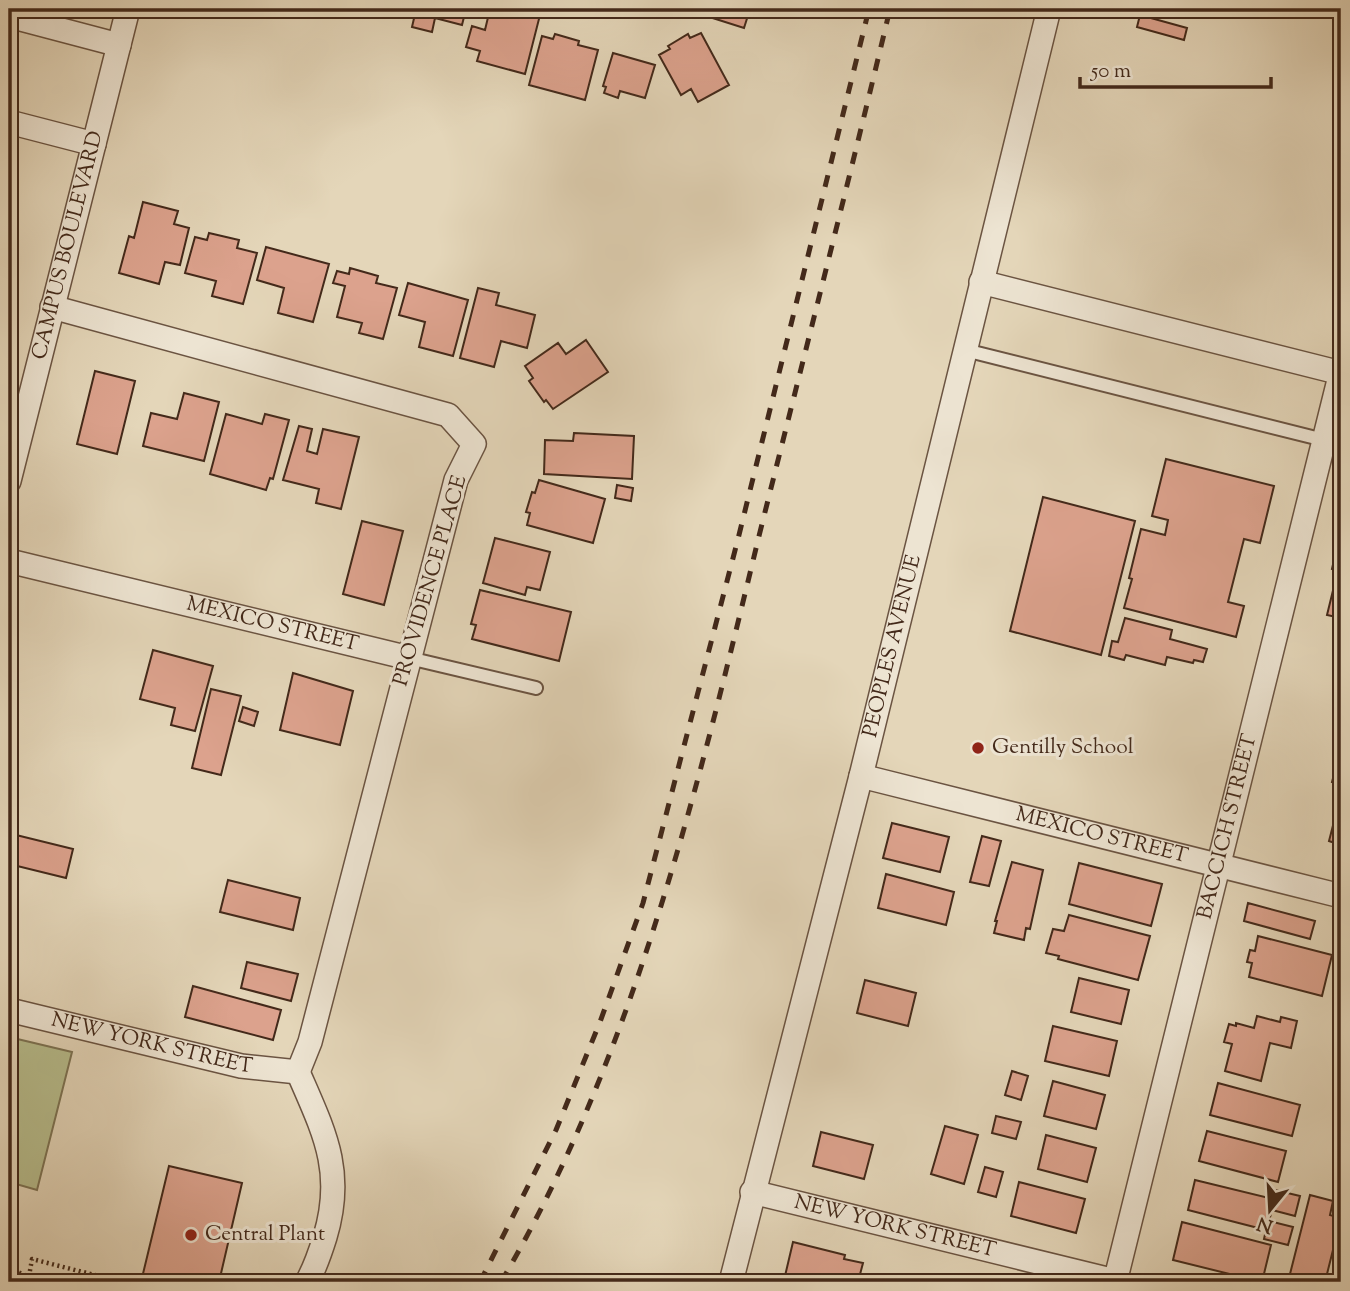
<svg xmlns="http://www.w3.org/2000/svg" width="1350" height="1291" font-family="'Sorts Mill Goudy',serif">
	<rect width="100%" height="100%" fill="#e4d6b9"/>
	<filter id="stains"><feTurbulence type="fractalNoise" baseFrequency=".00286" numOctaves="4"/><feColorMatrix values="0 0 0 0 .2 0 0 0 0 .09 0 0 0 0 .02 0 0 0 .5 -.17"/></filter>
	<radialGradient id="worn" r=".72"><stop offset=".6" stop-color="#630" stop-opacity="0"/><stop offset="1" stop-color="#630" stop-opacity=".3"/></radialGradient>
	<path fill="#b7bd8d" stroke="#7d7354" stroke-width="2" d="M9,1037L72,1052L37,1190L9,1182Z"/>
	<path fill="#dca28d" stroke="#43291a" stroke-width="2" d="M402,9H466L462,25L435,18L432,32L412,27L415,14Z
		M490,9L541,11L525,74L477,61L480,51L466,47L472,26L485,30Z
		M701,9H750L744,28L700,14Z
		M1141,9H1161L1158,18L1140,12Z
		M1140,15L1187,28L1184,40L1137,27Z
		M701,33L729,85L698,102L691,89L681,95L659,55L670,49L668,46L688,34L690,38Z
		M555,34L579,41L578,45L598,50L585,100L529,85L542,36L553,39Z
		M613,53L655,65L645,98L620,91L618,98L604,93L606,87L603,86Z
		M143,202L178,211L174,224L189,228L180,265L165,262L159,284L119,273L129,236L134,238Z
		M209,233L239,240L237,248L257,253L243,304L212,296L216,281L185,273L195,237L207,240Z
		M266,247L329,264L313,322L278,313L284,288L257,280Z
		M350,268L378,276L376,283L397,288L383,339L359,333L362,323L337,317L345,286L333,283L337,271L349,274Z
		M408,283L468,300L453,356L419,347L425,322L399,315Z
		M478,288L499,293L496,305L535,315L527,348L501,341L494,367L460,358Z
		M586,340L608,372L553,409L546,400L544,402L529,381L533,378L525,366L558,343L566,354Z
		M95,371L135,381L117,454L77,444Z
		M184,393L219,402L204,461L143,446L151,413L177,419Z
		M226,414L262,424L265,414L289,420L273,479L270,478L266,490L210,474Z
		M299,426L312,429L307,451L317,454L323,429L359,437L341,509L316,503L319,489L283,480Z
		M574,433L634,436L632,479L544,474L545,440L573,441Z
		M1166,459L1274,486L1260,543L1244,539L1228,602L1244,606L1236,637L1124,608L1132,579L1129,578L1141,529L1165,535L1168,520L1152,516Z
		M539,480L605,499L593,543L527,525L530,513L526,512L532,492L535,493Z
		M617,485L633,488L631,501L615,498Z
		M1043,497L1135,521L1101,655L1010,631Z
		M362,521L403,531L384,605L343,594Z
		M1340,533L1341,534V618L1327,615L1338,570L1332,569Z
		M495,538L550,552L540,590L527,587L525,595L483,583Z
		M480,590L571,612L559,661L472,639L476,625L471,624Z
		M1125,618L1172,630L1170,639L1207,649L1203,662L1194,660L1193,663L1167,657L1165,665L1126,655L1124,660L1109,656L1112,641L1118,642Z
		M153,650L213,666L195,731L171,725L175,708L140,699Z
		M293,673L353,691L340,745L280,730Z
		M211,689L241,696L221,775L192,768Z
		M243,707L258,712L254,726L239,721Z
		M1341,747V785L1332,782Z
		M1341,794V845L1329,841Z
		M892,823L949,837L940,872L883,858Z
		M12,834L73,849L66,878L9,864Z
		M982,836L1001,841L989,886L970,882Z
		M1012,862L1043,870L1030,929L1026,928L1024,940L994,933L997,921H995Z
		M1079,863L1162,884L1151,926L1069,904Z
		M886,874L954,892L946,925L878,908Z
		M228,880L300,898L293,930L220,912Z
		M1248,903L1315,921L1310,939L1244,921Z
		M1069,915L1150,936L1138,980L1058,959L1059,956L1046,953L1053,929L1064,931Z
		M1258,936L1332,955L1322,996L1249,977L1252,963L1247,962L1250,950L1255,951Z
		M247,962L298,974L291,1001L241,988Z
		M1079,978L1129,990L1121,1024L1071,1012Z
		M865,980L916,993L908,1026L857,1013Z
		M193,986L281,1010L273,1040L185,1017Z
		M1257,1016L1280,1022L1281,1017L1297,1021L1291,1048L1270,1043L1261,1081L1225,1071L1232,1044L1224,1042L1229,1024L1236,1026V1023L1254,1028Z
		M1053,1026L1117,1041L1109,1076L1045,1061Z
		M1012,1071L1028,1076L1021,1100L1005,1095Z
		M1053,1081L1105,1095L1096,1129L1044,1116Z
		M1218,1083L1300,1105L1292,1136L1210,1115Z
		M996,1116L1021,1122L1016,1139L992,1133Z
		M945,1126L978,1135L964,1184L931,1174Z
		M1207,1131L1286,1151L1278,1182L1199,1161Z
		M821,1132L873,1145L864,1179L813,1166Z
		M1046,1135L1096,1148L1087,1182L1038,1169Z
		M169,1166L242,1183L219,1282H141Z
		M985,1167L1003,1172L996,1197L978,1192Z
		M1195,1180L1273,1199L1275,1190L1300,1196L1295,1216L1272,1210L1269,1221L1293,1227L1288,1245L1264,1239L1266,1230L1188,1210Z
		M1019,1182L1085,1199L1076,1233L1011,1216Z
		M1310,1195L1333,1201L1330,1215L1341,1218L1325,1282L1290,1274Z
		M1182,1222L1271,1245L1262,1282L1173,1260Z
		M793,1242L845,1255L844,1259L863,1263L858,1282H810L785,1276Z"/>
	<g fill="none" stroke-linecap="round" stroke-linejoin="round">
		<g stroke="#6b5442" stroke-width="16">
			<path id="lane" d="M965,350L1324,440
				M409,658L536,688"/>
		</g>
		<g stroke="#6b5442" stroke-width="26">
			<g id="street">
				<path d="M9,16L119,45"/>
				<path d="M9,122L94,144"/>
				<path d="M981,282L1341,373"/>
				<path d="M52,307L448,415L474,444L456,480L310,1042L298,1072"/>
				<path id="s1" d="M9,481L128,9"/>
				<path id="s2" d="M9,561L409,658"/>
				<path id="s3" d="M861,776L1341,896"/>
				<path id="s4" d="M9,1010L241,1066L298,1072"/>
				<path d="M298,1072C324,1132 345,1171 325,1237C320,1253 315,1268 307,1282"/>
				<path id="s5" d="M752,1192L1119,1282"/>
				<path id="s6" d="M731,1282L861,776L1049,9"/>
				<path id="s7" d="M1115,1282L1341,372"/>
			</g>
		</g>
		<path stroke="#43291a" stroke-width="4.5" stroke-dasharray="2 3.5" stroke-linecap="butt" d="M9,1268L29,1277
			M28,1282L32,1259L122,1282"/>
		<use href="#lane" stroke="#ede4d2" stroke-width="12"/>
		<use href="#street" stroke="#ede4d2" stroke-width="23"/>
		<path stroke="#43291a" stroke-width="5" stroke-dasharray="12 12" stroke-linecap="butt" d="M480,1282L556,1130L600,1022L643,903L738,539L869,9
			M501,1282C633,1058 698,788 759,536C803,360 848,185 890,9"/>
	</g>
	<g fill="#8f2418" stroke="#ede4d2" stroke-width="2.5">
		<circle cx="978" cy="748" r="7"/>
		<circle cx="191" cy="1235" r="7"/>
	</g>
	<g text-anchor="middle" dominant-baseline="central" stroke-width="6" stroke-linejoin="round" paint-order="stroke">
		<g font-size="21" fill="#43291a" stroke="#ede4d2">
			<text stroke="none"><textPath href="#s1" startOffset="243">CAMPUS BOULEVARD</textPath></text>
			<text transform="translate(431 581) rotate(-74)">PROVIDENCE PLACE</text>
			<text stroke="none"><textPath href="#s2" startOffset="271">MEXICO STREET</textPath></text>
			<text stroke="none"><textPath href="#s6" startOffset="656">PEOPLES AVENUE</textPath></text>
			<text stroke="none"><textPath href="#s7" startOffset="469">BACCICH STREET</textPath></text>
			<text stroke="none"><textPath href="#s3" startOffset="248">MEXICO STREET</textPath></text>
			<text stroke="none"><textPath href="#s4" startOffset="147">NEW YORK STREET</textPath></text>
			<text stroke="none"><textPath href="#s5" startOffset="147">NEW YORK STREET</textPath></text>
		</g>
		<g font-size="21" fill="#43291a" stroke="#ede4d2" text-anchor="start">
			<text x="992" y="748">Gentilly School</text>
			<text x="205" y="1235">Central Plant</text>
		</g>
	</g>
	<rect width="1350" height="1291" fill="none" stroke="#e4d6b9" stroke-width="35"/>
	<rect x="10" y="10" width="1329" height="1270" fill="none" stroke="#43291a" stroke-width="3.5"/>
	<rect x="18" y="18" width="1315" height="1256" fill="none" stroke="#43291a" stroke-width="2"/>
	<g transform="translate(1270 1210) rotate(198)" stroke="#ede4d2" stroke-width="5" paint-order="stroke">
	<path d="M0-5L12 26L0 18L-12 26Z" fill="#43291a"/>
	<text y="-10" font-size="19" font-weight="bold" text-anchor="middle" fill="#43291a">N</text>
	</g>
	<path d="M1080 77v10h191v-10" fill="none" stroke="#43291a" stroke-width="3.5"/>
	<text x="1091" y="77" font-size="21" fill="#43291a" stroke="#ede4d2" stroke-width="5" paint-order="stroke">50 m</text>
	<rect width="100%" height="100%" filter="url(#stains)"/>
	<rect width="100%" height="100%" fill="url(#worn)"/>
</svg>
